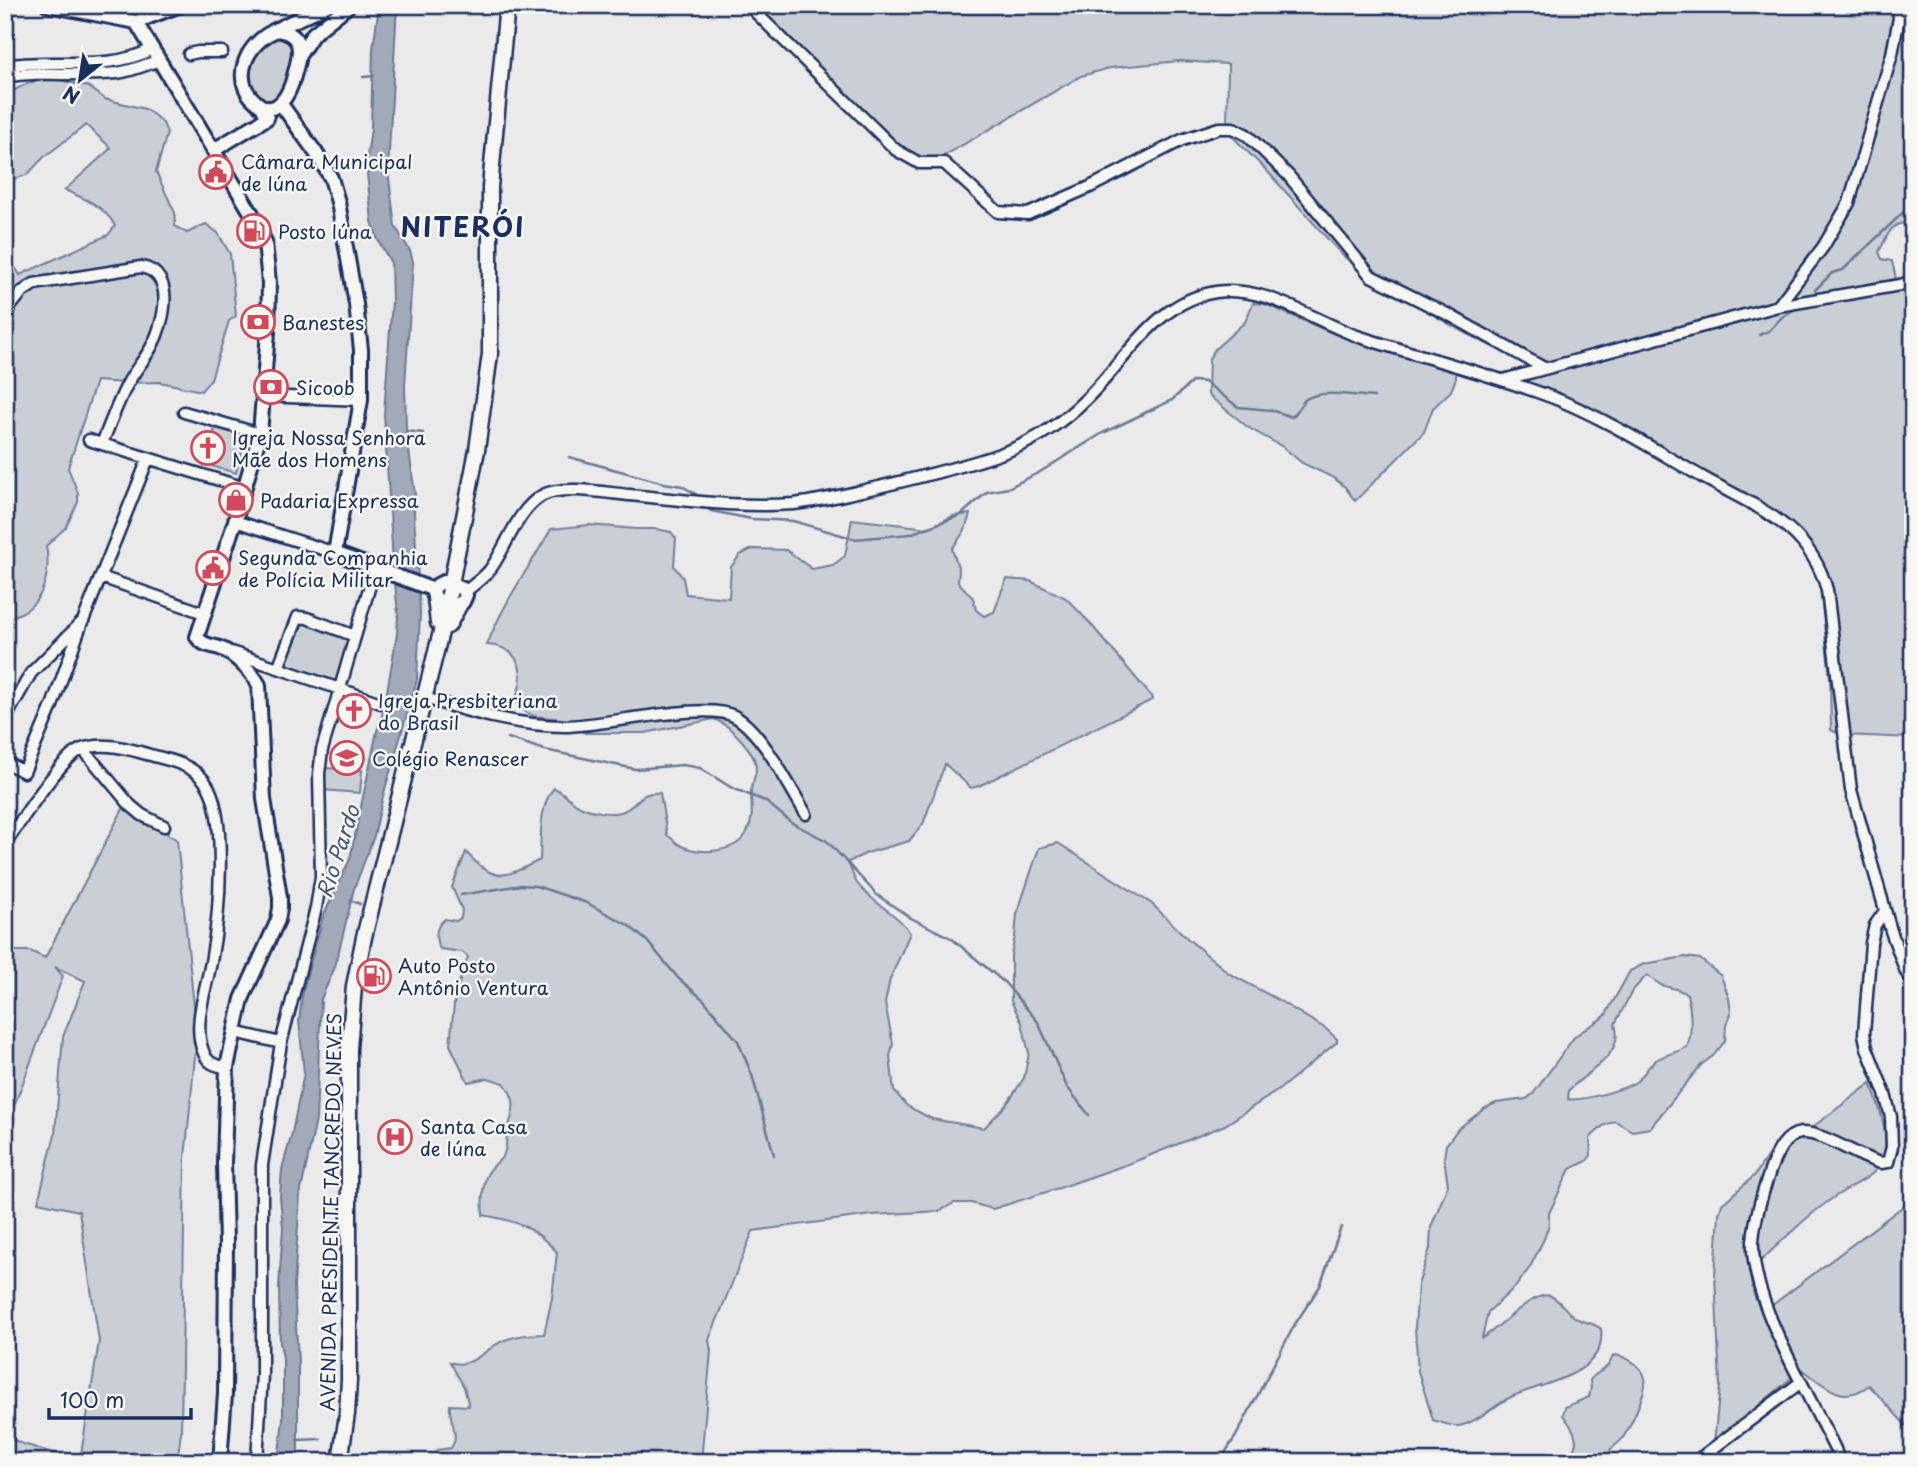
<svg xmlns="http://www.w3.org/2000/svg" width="1918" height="1467" font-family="'Playpen Sans',sans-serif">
	<rect width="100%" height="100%" fill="#e9eae9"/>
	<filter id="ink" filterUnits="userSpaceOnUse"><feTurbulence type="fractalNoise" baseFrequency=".0143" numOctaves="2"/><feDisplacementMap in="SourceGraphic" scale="14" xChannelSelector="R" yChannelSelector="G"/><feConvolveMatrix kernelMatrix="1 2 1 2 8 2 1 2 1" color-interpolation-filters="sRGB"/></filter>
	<g filter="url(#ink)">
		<path fill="#caced5" stroke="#727e9a" stroke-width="2" fill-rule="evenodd" d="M742,5H1913V223C1890,220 1888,235 1879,252L1882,259L1892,261L1897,283L1913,281V738L1842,735L1831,730L1830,678L1820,587L1809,557L1799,544L1769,520L1640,444L1564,407L1515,391L1512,387L1529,369L1528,364L1465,333L1374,281L1342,255L1268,172L1227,131L1228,64L1179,61L1110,68L1081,76L947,154L924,165L916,166Z
			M278,38L288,42C295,52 290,62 287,73C285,80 284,88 280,94C260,122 226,54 278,38Z
			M52,78L89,87L105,99L145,109L155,116L163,123L167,133L156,172L175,213V226L187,233L206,224L218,233L230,254L236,316L229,321L211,379L201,391L160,382L125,383L96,381L68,468L78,493V502L66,527L46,546C50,566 47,593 29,608C22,614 12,615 5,622V251L20,275L108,235L115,226C105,206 85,199 65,190L111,148L86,125L44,157L27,175L5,182V95L28,83Z
			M1253,303L1265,304L1337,335L1456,371V378L1451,391L1433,408L1424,432L1355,501L1345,487L1334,478L1302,463L1283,447L1249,428L1208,395L1209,359L1215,349L1245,322Z
			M216,426L247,435L236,473L204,464Z
			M970,514L965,530L952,549L959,570L958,582L973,598L976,610L984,616L994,612C999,600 1001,590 1007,579L1030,581L1066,598L1089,622L1151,696L1152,700L979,786L971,788L945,764L923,824L909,841L867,853L848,862C851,869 853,877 857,883C871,903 898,913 910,933L890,979L885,1003L893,1044L890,1056L894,1091L907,1106L932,1119L984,1128L1006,1105L1024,1078L1029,1053L1022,1023L1011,1001V955L1015,937L1017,914L1039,848L1058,843L1152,904L1188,939L1230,974L1275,998L1326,1029L1337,1039V1042L1280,1089L1225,1125L1131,1163L1062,1187L993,1209L971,1203H954L940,1211L872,1215L753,1231L709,1340L711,1351L701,1462H434L437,1450L451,1448C461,1433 448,1420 450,1405L469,1406L464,1387L450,1362C473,1370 486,1347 505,1340C518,1335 531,1334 544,1334L552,1298L557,1252C533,1226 517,1221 483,1215C482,1202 482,1189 486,1177C490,1167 497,1164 503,1156C507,1149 506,1141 507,1134C512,1112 520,1104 504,1083L488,1078L468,1082L450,1045L455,994L468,957L462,952L440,949C434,939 435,926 445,919L456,921L461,918L462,910L452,887L466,852C495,885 505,877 540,860C541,838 539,804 554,788C565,793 571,802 582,807C591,811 611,815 621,812C638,807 638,790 660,793L667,835C672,838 676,843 680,845C699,856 739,853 748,830C754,817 751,806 751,792C751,785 755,778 756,771C758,753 730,725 714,719L645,733H585L562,719L534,716L527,713L515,700C527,673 521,647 487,645C503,603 529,568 551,529L590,525L636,529H656L671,532L676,538L674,566L683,578L686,594L729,598L731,567L740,555L752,549L786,550L812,569L833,565L845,556L852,519L928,528L953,516Z
			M299,621L348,638L336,683L284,665Z
			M325,768L362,770L360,793L322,790Z
			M124,807L177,840L197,1036L185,1158L181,1433L177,1462H5V1436L23,1444L80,1461L99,1341L79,1211L38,1202L55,1134L63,1037L85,981L55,967L63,976L16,1101L5,1120V964L15,951H30L45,958Z
			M1685,957L1700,959L1721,976L1729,998L1731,1014L1726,1025L1725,1041L1713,1056L1701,1065L1650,1128L1632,1131L1615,1121L1603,1126L1590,1138L1591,1155L1587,1161L1570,1169L1549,1213V1224L1544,1239L1530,1267L1516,1286L1488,1312L1482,1338C1498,1330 1534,1289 1551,1296C1561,1301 1566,1312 1576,1318C1584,1323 1594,1322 1601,1329C1607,1376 1540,1383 1511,1397C1493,1406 1478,1422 1459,1426C1451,1427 1441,1422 1433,1420L1418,1371L1415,1327L1418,1285L1430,1248L1431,1227L1448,1185L1444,1158L1446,1145L1458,1129L1485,1108L1496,1103L1526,1099L1533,1094L1575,1036L1605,1016L1630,971L1644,964ZM1647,975L1661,985L1679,990L1687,994C1691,1009 1693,1033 1687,1047C1677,1053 1665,1054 1656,1060C1648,1066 1644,1075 1637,1081C1627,1089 1579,1102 1568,1099L1569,1090C1587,1071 1625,1056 1615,1024L1632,991Z
			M1871,1083C1878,1104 1890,1134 1884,1157C1880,1173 1858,1183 1844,1191C1810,1211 1778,1245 1749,1272L1754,1295L1760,1309H1767L1906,1204L1913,1218V1462H1905L1911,1442V1431L1869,1385C1843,1406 1825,1386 1802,1369L1714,1443L1720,1386L1715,1275L1719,1214L1722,1204L1755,1175L1772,1149L1793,1132L1805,1133Z
			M1616,1355C1628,1358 1642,1365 1645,1378C1648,1390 1629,1429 1622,1439C1619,1443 1613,1447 1610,1450L1611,1462H1561C1584,1447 1577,1433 1563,1415L1565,1407L1589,1397L1591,1388L1590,1380C1600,1367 1607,1373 1613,1356Z"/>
		<path fill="#a2aaba" stroke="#6c7995" stroke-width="2" d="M379,5H397L388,170L395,226L410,251L413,262L405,385L406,428L415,495L414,513L420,612L417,680L383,796L374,836L354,889L335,967L321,999L316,1120L300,1195L294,1286L298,1362V1462H278L283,1419V1358L280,1343L279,1286L283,1227L280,1197L282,1169L292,1133L304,1073L299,1021L303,990L323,917L350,859L377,731L384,709L397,634L398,614L393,563L384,414L392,300L391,263L378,240L372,221L366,164L371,129L373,49Z"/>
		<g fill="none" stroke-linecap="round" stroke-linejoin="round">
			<path stroke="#6c7995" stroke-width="2.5" d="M363,77L374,76
				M1815,290L1832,273L1843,270L1913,203
				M1759,335L1769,331L1782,317L1798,307
				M406,431L423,433
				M569,457L664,483L682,486L699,496
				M704,506L711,511L752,519L793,521L855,539L910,534L961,515L987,492L1008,488L1040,472L1101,434L1172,400L1193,381L1205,382L1238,407L1271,410L1292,417C1298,412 1300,404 1306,399C1320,389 1357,396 1374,397
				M508,738L545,750L635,769L683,765L700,768L732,788L765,801L792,823L827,841L877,895L911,918L951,938L1005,983L1038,1022L1067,1087L1089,1115
				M461,895L521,885L536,886L587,903L628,925L647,941L679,979L704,1000L738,1041L752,1075L774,1155
				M350,900L360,904
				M297,1440L321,1439
				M1219,1462L1236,1436L1295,1324L1320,1286L1341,1227"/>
			<g stroke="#1b2f5e" stroke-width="15">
				<path id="minor" d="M748,5L896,150L919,163H944L998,212L1028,214L1090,187L1182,140L1219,128H1233L1247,135L1288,175L1371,276L1451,316L1544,368
					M189,54L198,52H222
					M5,66C53,57 108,73 152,49
					M5,77C42,70 80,77 117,73C132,71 145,65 159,60
					M1778,306L1823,247L1849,203L1892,54L1899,18L1898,5
					M5,313L22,292L34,284L141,267C177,273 164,323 152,346C145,359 135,370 128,383C118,402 110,423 102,444
					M1503,380L1778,306L1900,285L1913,281
					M263,396L361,400
					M184,412L260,434
					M89,440L245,488
					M235,521L335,553
					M101,577L204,613
					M465,592C473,585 482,579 489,571C507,548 516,510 543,495C564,485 606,493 629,495C683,500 740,508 794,504C822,501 851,493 879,487C919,477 960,468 1000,454C1031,443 1062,423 1086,399C1126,361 1155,301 1216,292C1266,285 1312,320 1357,336C1424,358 1493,374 1559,400C1610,421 1656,451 1704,478C1758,508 1810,526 1827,590L1851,790L1891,931L1906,972L1913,982
					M231,652L381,703
					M278,668L298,617L307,618L355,636
					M425,698C469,712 518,726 565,726C604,726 705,701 734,716C762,731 789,786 806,814
					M5,719L31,673L83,621L148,459
					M83,749L130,805L142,815L164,826
					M5,762L24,772L52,706L81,625
					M5,844C20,823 60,758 82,749C103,741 130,749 150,755C170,760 194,765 206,783C228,815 219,917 212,956C208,985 192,1022 203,1051C207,1063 215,1066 227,1067
					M235,1032L281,1043
					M5,1172L6,1169
					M1801,1382L1835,1449L1839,1462
					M257,1462L262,1374V1165L281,1043L316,908L321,877L319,774L322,750L375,568
					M1695,1462L1801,1382C1781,1344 1751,1285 1753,1241C1755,1216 1763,1192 1771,1168C1776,1155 1784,1135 1801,1133C1824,1132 1857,1157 1881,1163L1888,1162L1892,1147L1891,1117L1885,1094L1867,1048L1864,1034L1871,943L1875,925L1885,911"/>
			</g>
			<g stroke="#1b2f5e" stroke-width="18">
				<path id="tertiary" d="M48,5L136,22
					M136,22L255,219L265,242L269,283L268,332L260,434L235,521L197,637C203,646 212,645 222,649C235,655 252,672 259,685L264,799L280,897V908L278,920L242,999L227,1067L224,1163L226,1243L225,1394L220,1462
					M136,22L180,5
					M277,30C306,34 300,55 294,76C290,92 277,121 256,102C228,78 249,40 277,30Z
					M273,31L327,5
					M300,54L313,34L349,5
					M281,104L316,153L331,178L338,202L356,304L361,350V400L335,553L434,590
					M214,150L267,118L262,106
					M443,582L463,589L466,595L463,602C445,611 418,592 443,582Z"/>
			</g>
			<g stroke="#1b2f5e" stroke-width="19">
				<path id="primary" d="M435,598L438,623
					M448,626L460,604
					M340,1462L347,1414L349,1380V1049L354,986L364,937L444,620L477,450L490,354V187L507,5"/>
			</g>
			<use href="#minor" stroke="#f6f6f2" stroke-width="10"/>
			<use href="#tertiary" stroke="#f6f6f2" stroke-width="12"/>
			<use href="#primary" stroke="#f6f6f2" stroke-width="14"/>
		</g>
	</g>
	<defs>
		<g id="civic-ring" transform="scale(1.75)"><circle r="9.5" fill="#f6f6f2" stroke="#d1495b" stroke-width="1.5"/><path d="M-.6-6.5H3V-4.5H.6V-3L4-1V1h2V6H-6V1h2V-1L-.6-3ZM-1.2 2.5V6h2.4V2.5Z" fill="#d1495b"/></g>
		<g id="fuel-ring" transform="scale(1.75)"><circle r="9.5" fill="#f6f6f2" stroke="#d1495b" stroke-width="1.5"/><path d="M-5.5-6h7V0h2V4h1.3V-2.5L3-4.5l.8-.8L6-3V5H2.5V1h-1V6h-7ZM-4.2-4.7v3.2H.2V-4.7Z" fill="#d1495b"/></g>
		<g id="bank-ring" transform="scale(1.75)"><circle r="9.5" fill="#f6f6f2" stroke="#d1495b" stroke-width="1.5"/><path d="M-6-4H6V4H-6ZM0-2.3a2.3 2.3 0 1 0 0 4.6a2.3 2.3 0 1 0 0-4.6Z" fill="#d1495b"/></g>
		<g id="church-ring" transform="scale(1.75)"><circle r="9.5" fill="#f6f6f2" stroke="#d1495b" stroke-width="1.5"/><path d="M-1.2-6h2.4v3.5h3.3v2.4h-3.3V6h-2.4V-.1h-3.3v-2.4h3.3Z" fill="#d1495b"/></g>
		<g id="shop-ring" transform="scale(1.75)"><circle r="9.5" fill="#f6f6f2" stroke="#d1495b" stroke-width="1.5"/><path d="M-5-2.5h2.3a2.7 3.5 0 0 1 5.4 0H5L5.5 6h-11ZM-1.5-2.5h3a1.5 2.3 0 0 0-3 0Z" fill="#d1495b"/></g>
		<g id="school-ring" transform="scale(1.75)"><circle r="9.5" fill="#f6f6f2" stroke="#d1495b" stroke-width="1.5"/><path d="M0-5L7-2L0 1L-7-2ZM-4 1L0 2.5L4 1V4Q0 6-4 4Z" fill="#d1495b"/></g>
		<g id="hospital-ring" transform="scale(1.75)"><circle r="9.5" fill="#f6f6f2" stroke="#d1495b" stroke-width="1.5"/><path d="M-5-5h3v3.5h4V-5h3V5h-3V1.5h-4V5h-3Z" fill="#d1495b"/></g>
	</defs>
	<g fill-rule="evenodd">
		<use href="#civic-ring" x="216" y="172"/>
		<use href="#fuel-ring" x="254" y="231"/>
		<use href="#bank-ring" x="258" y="322"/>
		<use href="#bank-ring" x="271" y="387"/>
		<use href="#church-ring" x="208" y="448"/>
		<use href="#shop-ring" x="236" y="500"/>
		<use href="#civic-ring" x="213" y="568"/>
		<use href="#church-ring" x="354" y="711"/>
		<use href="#school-ring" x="347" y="758"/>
		<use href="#fuel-ring" x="374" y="976"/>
		<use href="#hospital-ring" x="395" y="1137"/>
	</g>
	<g text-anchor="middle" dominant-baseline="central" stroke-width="5" stroke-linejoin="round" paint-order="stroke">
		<g font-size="19" fill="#1b2f5e" stroke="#f6f6f2" text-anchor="start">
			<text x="241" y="161">Câmara Municipal<tspan x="241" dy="22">de Iúna</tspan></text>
			<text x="278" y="231">Posto Iúna</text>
			<text x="282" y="322">Banestes</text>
			<text x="296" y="387">Sicoob</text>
			<text x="232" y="437">Igreja Nossa Senhora<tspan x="232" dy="22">Mãe dos Homens</tspan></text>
			<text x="260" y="500">Padaria Expressa</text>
			<text x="238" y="557">Segunda Companhia<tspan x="238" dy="22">de Polícia Militar</tspan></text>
			<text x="378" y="700">Igreja Presbiteriana<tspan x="378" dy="22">do Brasil</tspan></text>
			<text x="372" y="758">Colégio Renascer</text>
			<text x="398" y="965">Auto Posto<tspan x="398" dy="22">Antônio Ventura</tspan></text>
			<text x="420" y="1126">Santa Casa<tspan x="420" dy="22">de Iúna</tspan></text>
		</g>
		<g font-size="19" fill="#1b2f5e" stroke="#f6f6f2">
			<text transform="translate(330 1212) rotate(-89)">AVENIDA PRESIDENTE TANCREDO NEVES</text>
		</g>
		<g font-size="21" font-style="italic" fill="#44547a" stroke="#f6f6f2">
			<text transform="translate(337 851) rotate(-72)">Rio Pardo</text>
		</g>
		<g font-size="26" font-weight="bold" letter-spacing="2" fill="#1b2f5e" stroke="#f6f6f2">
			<text x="463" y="226">NITERÓI</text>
		</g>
	</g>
	<rect width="1918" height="1467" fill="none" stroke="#f6f6f2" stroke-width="28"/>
	<rect x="14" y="14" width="1890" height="1439" fill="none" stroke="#1b2f5e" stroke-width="2.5" filter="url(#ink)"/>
	<g transform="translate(80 80) rotate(210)" stroke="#f6f6f2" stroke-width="5" paint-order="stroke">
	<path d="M0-5L12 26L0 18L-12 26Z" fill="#1b2f5e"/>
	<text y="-10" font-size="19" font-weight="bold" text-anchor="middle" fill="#1b2f5e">N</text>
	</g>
	<path d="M49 1408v10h142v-10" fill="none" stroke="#1b2f5e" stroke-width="3.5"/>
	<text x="60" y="1408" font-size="21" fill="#1b2f5e" stroke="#f6f6f2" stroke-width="5" paint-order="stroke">100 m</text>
</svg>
